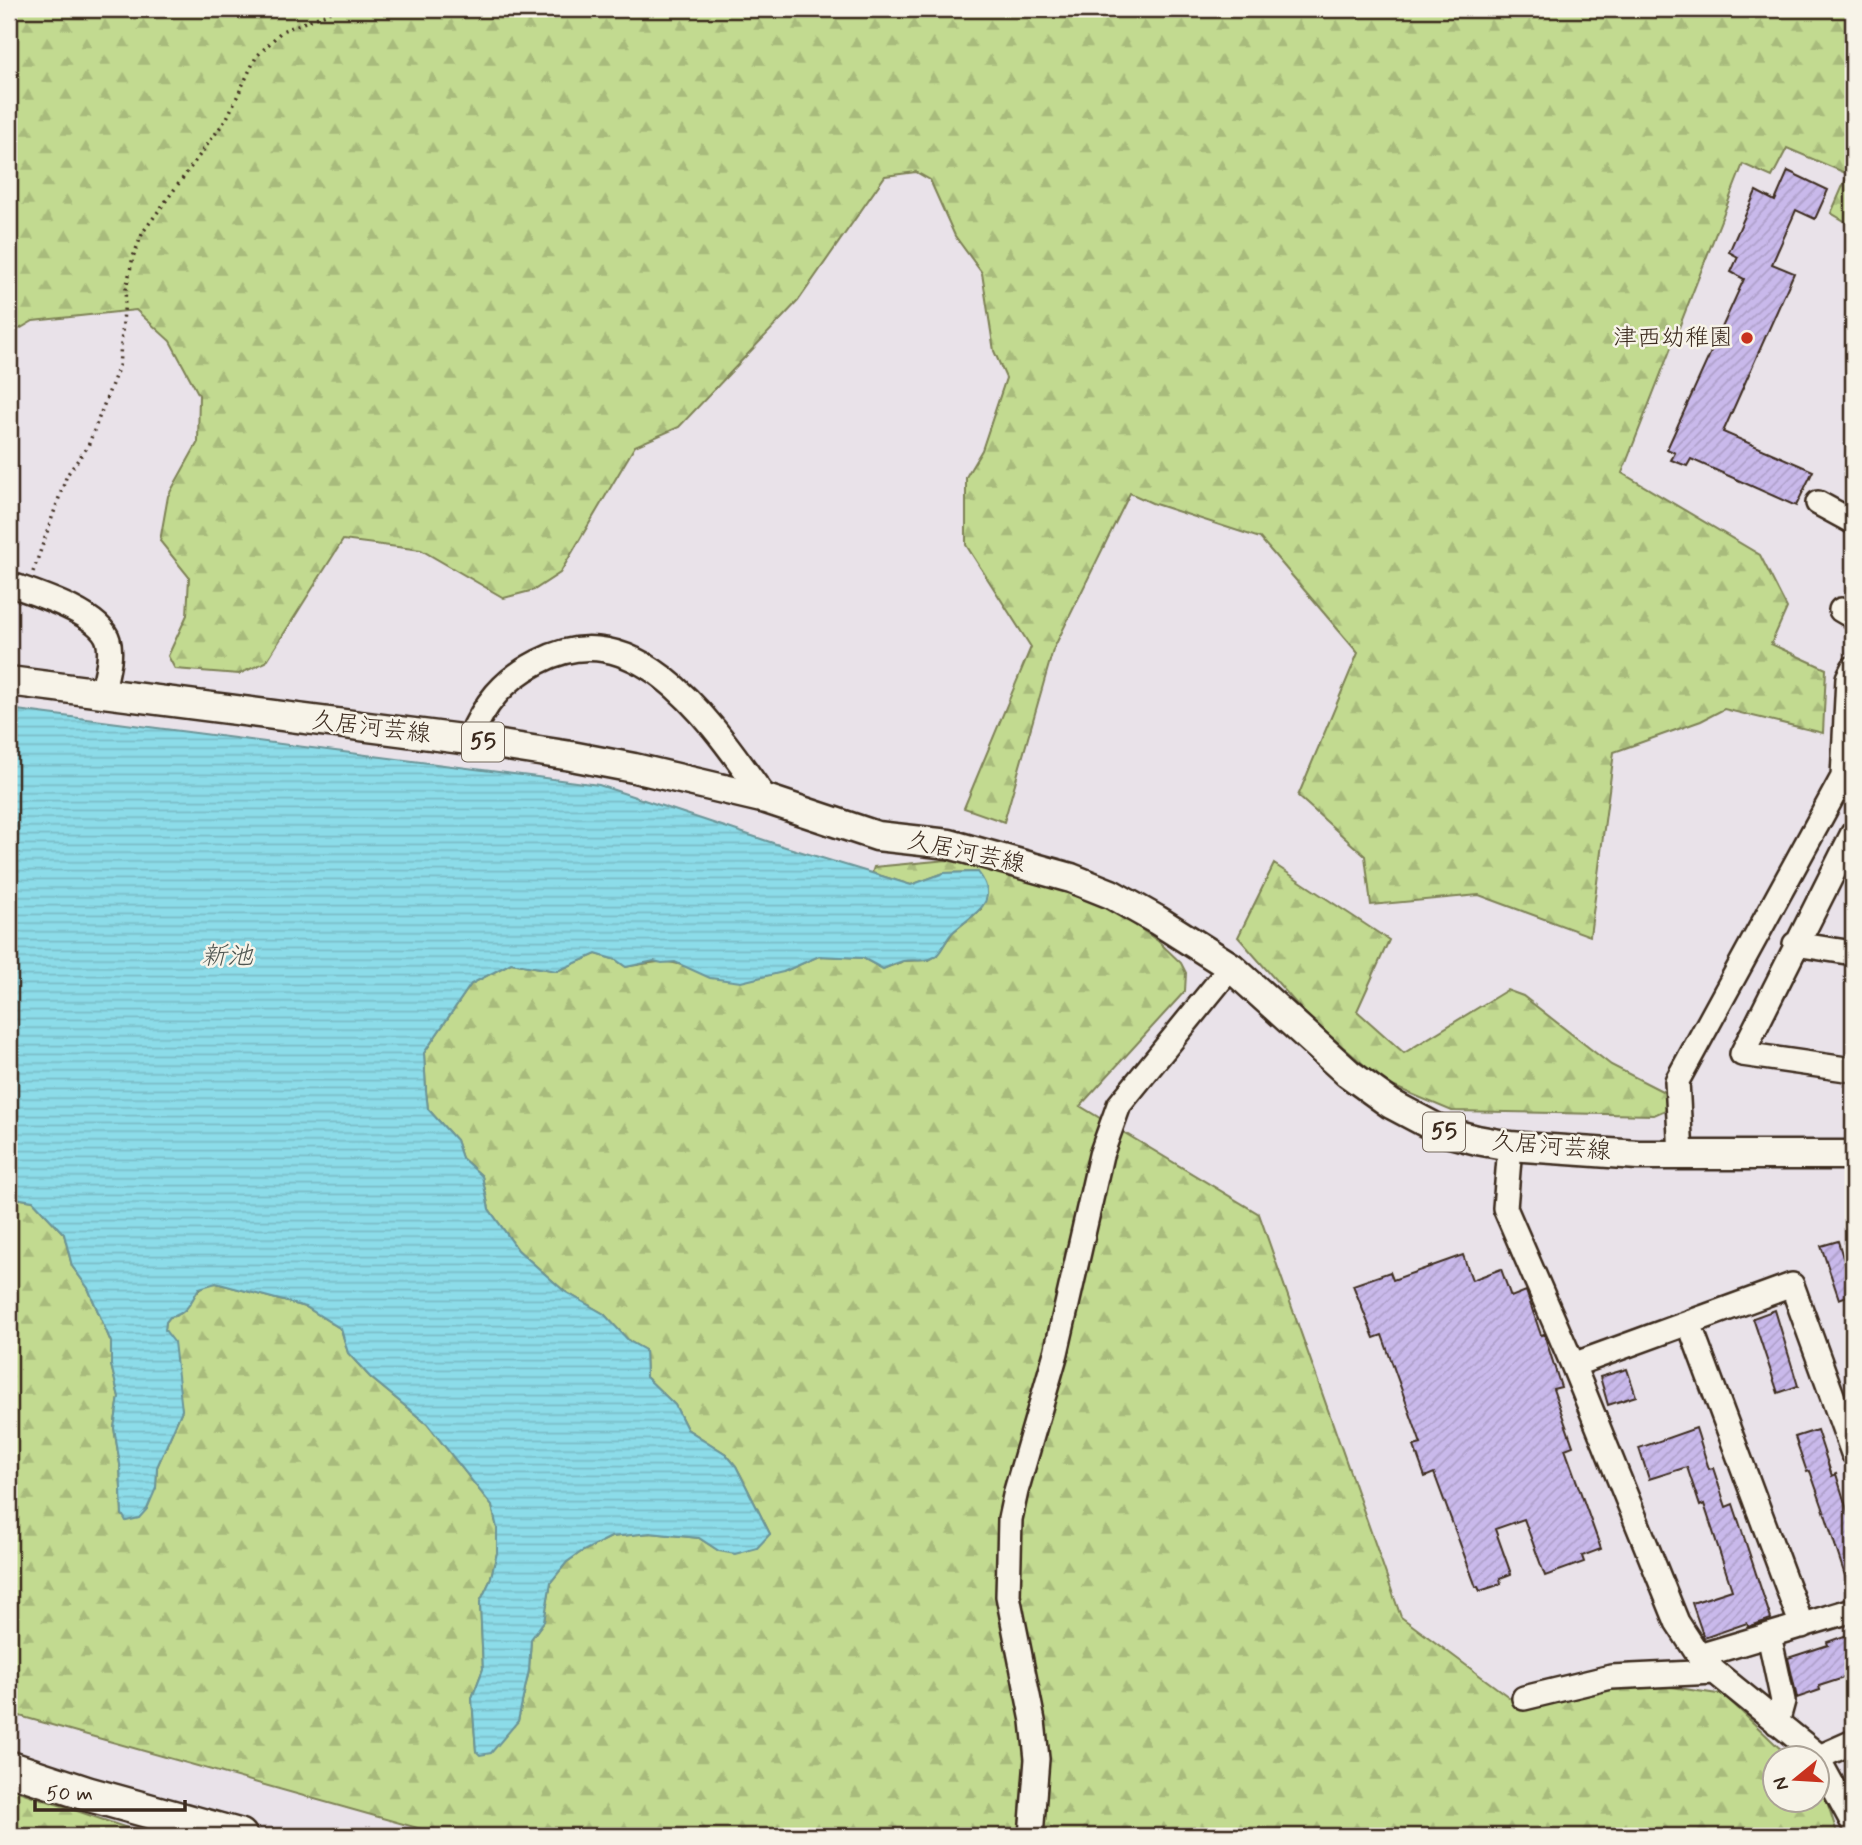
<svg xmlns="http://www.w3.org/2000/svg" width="1862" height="1845" font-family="Mynerve,'Klee One',sans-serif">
	<defs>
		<pattern id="forest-firs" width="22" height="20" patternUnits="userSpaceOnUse" patternTransform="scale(1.75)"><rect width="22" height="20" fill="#c2da90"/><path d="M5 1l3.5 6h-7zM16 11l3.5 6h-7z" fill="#a8bb7c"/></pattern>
		<pattern id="water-rules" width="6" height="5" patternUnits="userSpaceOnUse" patternTransform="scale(1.75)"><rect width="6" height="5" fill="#8cdce9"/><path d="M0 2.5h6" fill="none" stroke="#7abdc7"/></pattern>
		<pattern id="building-hatch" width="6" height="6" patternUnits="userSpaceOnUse" patternTransform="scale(1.75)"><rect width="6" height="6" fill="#c9b9eb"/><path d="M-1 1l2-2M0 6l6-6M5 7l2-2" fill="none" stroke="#ae9fc9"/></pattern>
	</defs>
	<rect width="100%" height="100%" fill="#e9e2e9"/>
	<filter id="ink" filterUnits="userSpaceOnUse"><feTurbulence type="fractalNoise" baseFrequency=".0143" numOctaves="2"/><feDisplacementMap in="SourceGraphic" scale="14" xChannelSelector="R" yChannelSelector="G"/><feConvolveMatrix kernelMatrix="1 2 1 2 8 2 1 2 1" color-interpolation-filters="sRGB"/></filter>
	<g filter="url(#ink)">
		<path fill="url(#forest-firs)" stroke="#7e8257" stroke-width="2" d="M9,9H1853V226L1831,213L1848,174L1787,148L1772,177L1743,164L1622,473L1760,555L1787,608L1771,644L1826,669L1823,733L1724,709L1701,721L1614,752L1590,936L1479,895L1371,905L1365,856L1298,796L1358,653L1260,538L1152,503L1130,493L1053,650L1004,822L964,808L1031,647L966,545V477L982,450L1006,378L994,351L982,273L955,236L930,180L916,172L885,176L798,301L679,427L635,446L560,573L534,590L504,598L421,550L343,540L266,662L239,674L175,669L168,656L187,615L189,577L160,541L168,496L198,442L199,395L170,341L136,310L33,321L9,335Z
			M947,860L989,863L1086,894L1122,916L1158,941L1181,963L1186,973L1185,991L1080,1106L1259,1214L1401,1617L1525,1709L1632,1681L1724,1695L1789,1757L1774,1758V1800H1816L1817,1785L1824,1792L1838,1836H446L9,1713V1197L33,1201L64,1234L72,1266L88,1288L111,1342V1365L119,1397L114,1428L120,1464L122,1514L156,1488L157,1467L182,1410L165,1330L166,1322L170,1317C197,1313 187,1285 216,1283L306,1307L341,1329L348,1353L370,1377L427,1424L492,1506L497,1528V1553L490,1581L480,1602L483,1669L472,1698L476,1751L509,1730L518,1721L529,1670L531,1639L544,1621L551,1582L567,1562L581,1552L611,1537L650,1533L699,1538L719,1551L770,1534L736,1466L726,1454L687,1429L675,1405L646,1377L645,1350L629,1341L604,1314L564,1291L518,1250L489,1209L482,1176L462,1158L456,1140L428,1109L426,1091L424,1053L471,984L511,963L557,971L596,954L616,960L626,967C646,964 665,958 684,966L783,972L819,956L863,958L883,969L904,961L929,960L936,956L953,932L981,909L978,872L944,873L911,885L872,873L874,867Z
			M1274,864L1389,940L1357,1011L1404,1053L1507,990L1523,996L1611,1065L1666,1093L1668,1109L1654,1115L1452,1111L1385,1083L1307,1016L1238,937Z
			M9,1788L151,1836H9Z"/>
		<path fill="url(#water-rules)" stroke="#6c9598" stroke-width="2" d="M9,709L599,785L779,845L911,885L944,873L978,872C1002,902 974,913 954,931C945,938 942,956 930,959C922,962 912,959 903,961C896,963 889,966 883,969L863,958L819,956L783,972L741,982L710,978L675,962L662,963L654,961L626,967L616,960L596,954L557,971L511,963L471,984L424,1053L426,1091L428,1109L456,1140L462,1158L482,1176L489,1209L518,1250L564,1291L604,1314L629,1341L645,1350L646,1377L675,1405L687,1429L726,1454L736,1466L770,1534L757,1548L735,1554L719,1551L699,1538L650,1533L611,1537L581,1552L567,1562L551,1582L544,1621L531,1639L529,1670L518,1721L491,1753L480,1755L476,1751L472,1698L483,1669L480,1602L490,1581L497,1553V1528L492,1506L427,1424L370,1377L348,1353L341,1329L306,1307L216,1283L199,1288C191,1302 187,1314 170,1317L166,1322L165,1330L174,1342L182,1410L157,1467L156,1488L147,1509L139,1518L126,1521L122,1514L120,1464L114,1428L119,1397L111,1365V1342L88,1288L72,1266L64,1234L33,1201L9,1197Z"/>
		<path fill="url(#building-hatch)" stroke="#3b2a1e" stroke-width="2" d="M1788,171L1828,190L1815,219L1796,210L1772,264L1794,273L1723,432L1813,471L1796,506L1691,459L1687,466L1671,460L1675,453L1667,449L1744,279L1731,272L1738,257L1729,252L1756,191L1775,201Z
			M1838,1241L1845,1264L1853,1261V1294L1839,1299L1821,1246Z
			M1463,1255L1472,1280L1501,1269L1511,1297L1526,1291L1541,1335L1544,1334L1561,1387L1553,1389L1573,1446L1565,1449L1601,1549L1582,1556L1584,1562L1545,1576L1524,1519L1495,1529L1511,1574L1500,1578L1501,1584L1480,1591L1478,1587H1476L1434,1473L1425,1477L1414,1446L1421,1444L1382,1335L1374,1338L1353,1285L1390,1272L1393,1280Z
			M1775,1310L1798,1386L1778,1393L1753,1318Z
			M1627,1369L1636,1396L1608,1405L1600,1377Z
			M1696,1428L1709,1469L1713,1468L1726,1507L1733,1504L1771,1619L1748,1627L1747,1623L1704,1638L1692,1603L1732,1590L1704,1504L1700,1506L1687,1467L1649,1479L1639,1448Z
			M1817,1430L1832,1476L1836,1474L1853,1529V1590L1850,1591L1824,1511L1810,1471L1807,1472L1795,1437Z
			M1853,1633V1675L1819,1686L1820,1690L1797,1698L1788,1658L1828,1645L1827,1642Z"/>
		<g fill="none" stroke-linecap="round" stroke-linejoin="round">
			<g stroke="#3b2a1e" stroke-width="28">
				<path id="minor" d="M1818,503L1853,522
					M9,584C34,593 100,613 108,640C113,656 105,678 102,695
					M1841,610L1853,617
					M469,740C484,704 503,680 538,662C640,608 716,730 766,799
					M1853,833L1742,1054L1853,1070
					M1795,944L1853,953
					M1510,1146L1505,1208L1573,1365L1677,1622L1699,1656L1715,1672L1815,1753L1853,1823
					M1681,1155L1677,1081L1843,777L1848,678L1853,668
					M1689,1323L1802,1626
					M1573,1365L1792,1285L1853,1453
					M1769,1635L1783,1701L1777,1723
					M1699,1656L1853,1610
					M1524,1698L1611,1677L1715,1672
					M1817,1758L1853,1742
					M1031,1836L1037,1759L1033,1721L1008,1596L1010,1519L1016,1491L1056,1353L1101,1155L1119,1105L1231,967"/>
			</g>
			<g stroke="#3b2a1e" stroke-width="33">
				<path id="major" d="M9,681L469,740L571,756L634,768L766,799L877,836L949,844L1071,878L1111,894L1157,920L1231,967L1348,1073L1391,1104L1442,1131L1477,1140L1510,1146L1638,1155H1853"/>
			</g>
			<g stroke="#3b2a1e" stroke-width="38">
				<path id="highway" d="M9,1768L88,1794L240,1836"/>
			</g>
			<path stroke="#3b2a1e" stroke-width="3.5" stroke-dasharray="2 5" stroke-linecap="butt" d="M33,572L67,475L88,446L119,366L126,289L133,257L143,232L227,118L256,57L282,31L339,9"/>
			<use href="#minor" stroke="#f7f3e8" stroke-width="23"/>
			<use href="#major" stroke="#f7f3e8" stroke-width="28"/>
			<use href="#highway" stroke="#f7f3e8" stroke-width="33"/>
		</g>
	</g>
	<circle fill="#c8321e" stroke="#f7f3e8" stroke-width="2.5" cx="1747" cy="338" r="7"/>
	<g text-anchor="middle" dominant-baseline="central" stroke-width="5" stroke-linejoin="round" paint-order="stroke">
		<g fill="#f7f3e8" stroke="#73665b" stroke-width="2">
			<rect x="462" y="722.5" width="42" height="39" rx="5"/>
			<rect x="1423" y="1112.5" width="42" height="39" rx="5"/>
		</g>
		<g font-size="23" font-weight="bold" fill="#3b2a1e">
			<text x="483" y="742">55</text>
			<text x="1444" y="1132">55</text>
		</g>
		<g font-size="24" fill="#3b2a1e" stroke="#f7f3e8" text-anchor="end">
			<text x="1733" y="338">津西幼稚園</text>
		</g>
		<g font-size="24" fill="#3b2a1e" stroke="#f7f3e8">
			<text transform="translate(371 728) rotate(7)">久居河芸線</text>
			<text transform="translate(966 853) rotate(12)">久居河芸線</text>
			<text transform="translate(1551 1147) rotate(5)">久居河芸線</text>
		</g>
		<g font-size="26" font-style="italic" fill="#4f5651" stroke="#f7f3e8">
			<text x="227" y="957">新池</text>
		</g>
	</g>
	<rect width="1862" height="1845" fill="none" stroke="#f7f3e8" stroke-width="35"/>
	<rect x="18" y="18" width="1827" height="1810" fill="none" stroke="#3b2a1e" stroke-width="2.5" filter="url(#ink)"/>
	<g transform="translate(1796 1779) rotate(252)"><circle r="33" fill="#f7f3e8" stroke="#aca397" stroke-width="2"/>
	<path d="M0-5L12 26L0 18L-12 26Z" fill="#c8321e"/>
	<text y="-10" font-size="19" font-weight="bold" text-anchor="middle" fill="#3b2a1e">N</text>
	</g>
	<path d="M35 1800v10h150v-10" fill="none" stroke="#3b2a1e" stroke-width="3.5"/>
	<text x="46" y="1800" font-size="21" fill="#3b2a1e" stroke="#f7f3e8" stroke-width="5" paint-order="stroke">50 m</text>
</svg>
